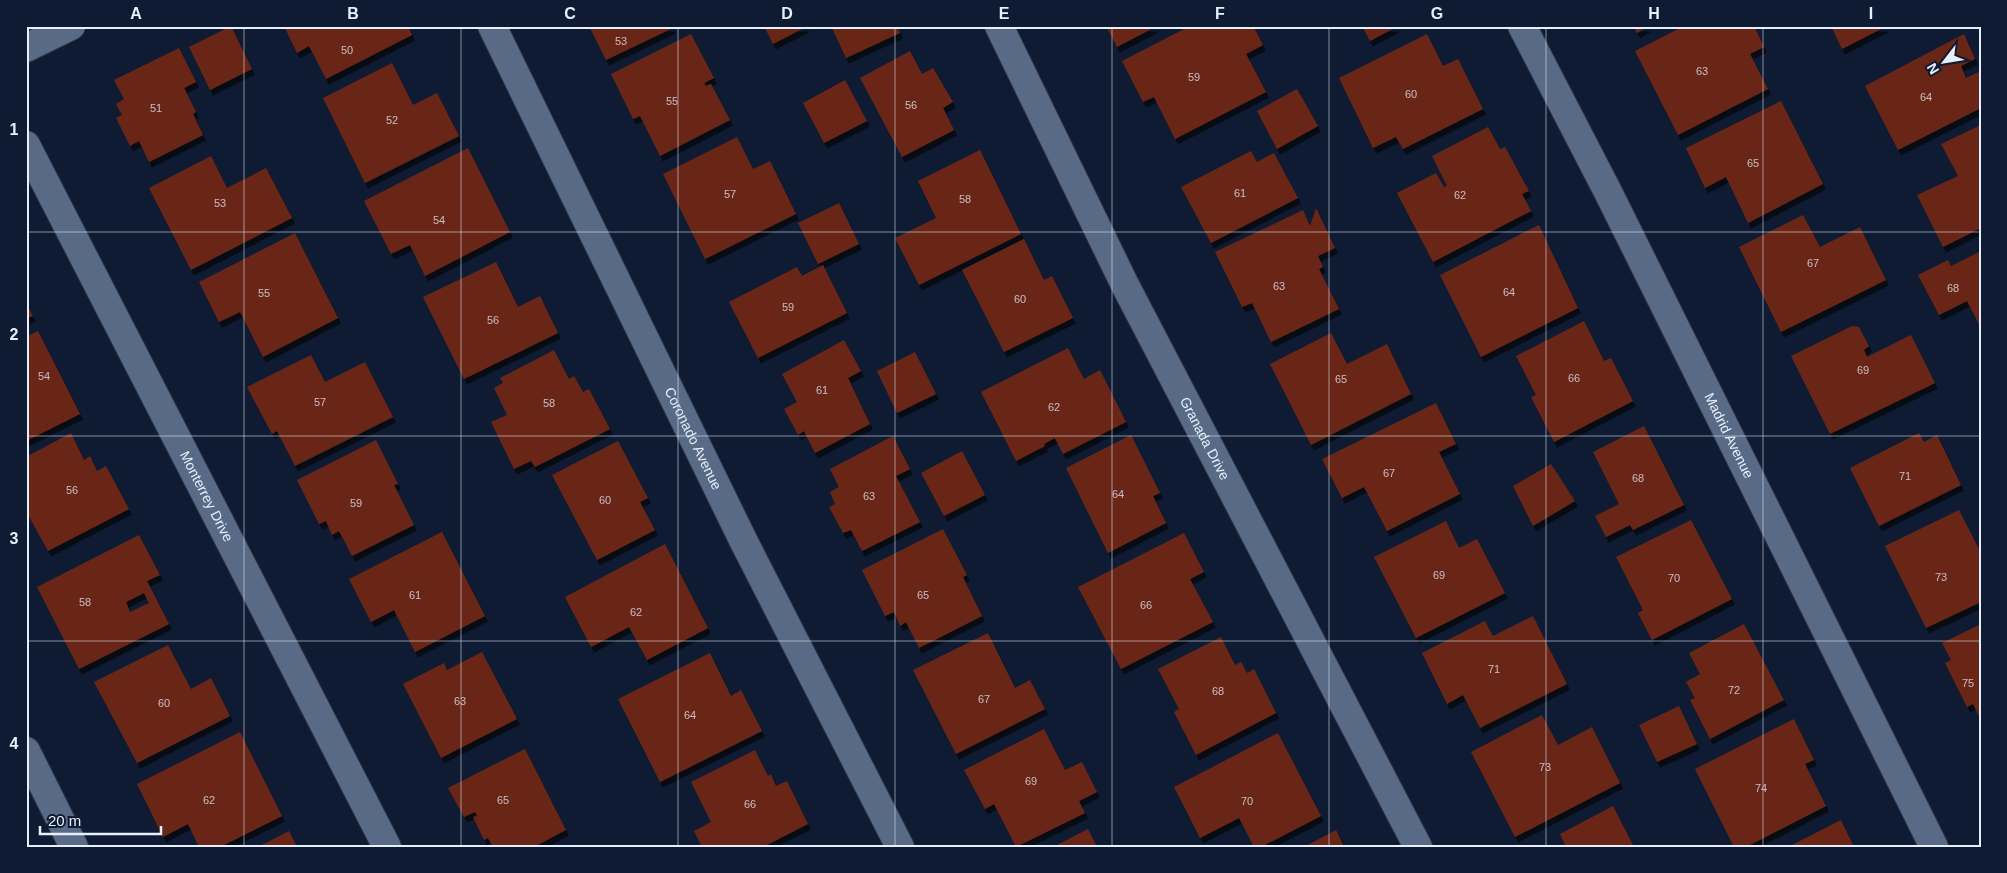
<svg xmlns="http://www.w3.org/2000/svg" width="2007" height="873" font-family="Helvetica,sans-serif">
	<defs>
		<filter id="shadow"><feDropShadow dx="3" dy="5.5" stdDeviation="0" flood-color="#0009"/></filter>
	</defs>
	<rect width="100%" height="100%" fill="#0e1b32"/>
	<path fill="#692718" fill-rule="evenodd" filter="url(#shadow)" d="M231,26L252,69L210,90L189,47Z
		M284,26H408L412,35L326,79L309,46L297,53Z
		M589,26H672L673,28L606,60Z
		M764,26H808L773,44Z
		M831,26H897L900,33L846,58Z
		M1106,26H1157L1117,47Z
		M1190,26H1253L1263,45L1246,54L1266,92L1175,139L1154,97L1143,102L1122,61Z
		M1362,26H1398L1370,41Z
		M1633,26H1649L1637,33Z
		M1684,26H1754L1764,47L1750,54L1768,89L1678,135L1635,51Z
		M1831,26H1887L1842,49Z
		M691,34L714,78L704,83L706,86L711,84L730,120L660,156L640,116L633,119L611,74Z
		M1427,34L1443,66L1458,59L1483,109L1403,149L1396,137L1373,148L1339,78Z
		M1964,34L1975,59L1961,66L1966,78L1981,71V108L1898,150L1865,86Z
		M179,48L196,82L184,88L196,112L193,114L203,135L149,162L139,141L130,146L116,118L122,115L116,104L124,99L114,80Z
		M910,51L922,74L933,68L953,102L943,108L954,130L902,157L860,78Z
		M392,63L413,105L437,93L459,136L365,183L323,98Z
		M845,80L867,121L824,143L803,103Z
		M1297,89L1318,126L1277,149L1257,111Z
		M1781,101L1823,184L1748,223L1726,177L1705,188L1686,148Z
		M1981,125V228L1943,247L1917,195L1958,176L1941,144Z
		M1488,127L1500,149L1505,147L1529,191L1522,194L1531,211L1433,262L1397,193L1436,173L1444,187L1447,186L1432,156Z
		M737,137L753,169L770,161L796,214L705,259L663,174Z
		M468,148L510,232L425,276L410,245L391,254L364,201Z
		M980,150L1021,234L919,285L895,238L936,218L918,181Z
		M1251,151L1257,162L1274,153L1298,198L1211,243L1181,187Z
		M211,156L227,188L266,168L292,218L191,270L149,188Z
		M839,203L859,244L818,264L798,223Z
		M1316,208L1335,248L1318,256L1323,267L1319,269L1339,309L1271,342L1252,303L1242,307L1215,252L1303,210L1310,226Z
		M1803,215L1820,247L1860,227L1886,280L1781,332L1739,247Z
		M1539,225L1578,308L1481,357L1440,275Z
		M295,233L338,318L263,357L240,312L219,322L199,282Z
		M1024,239L1044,280L1052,276L1073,318L1004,352L962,270Z
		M1981,251V328L1967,301L1939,315L1918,275L1948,260L1951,266Z
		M496,262L518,307L540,296L558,333L464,379L423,297Z
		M823,265L847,313L758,358L729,302L797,267L802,276Z
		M26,303L33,316L26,319Z
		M1584,321L1604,361L1611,358L1633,401L1554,442L1531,397L1536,395L1516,356Z
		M1852,326L1859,327L1869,346L1864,350L1867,357L1911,335L1935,383L1830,434L1791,356Z
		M38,331L80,414L26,441V337Z
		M1331,333L1347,364L1387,344L1411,394L1311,445L1270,364Z
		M844,340L861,371L848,378L870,424L815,453L804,431L798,435L784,409L797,402L782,374Z
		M1068,348L1084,379L1100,370L1126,422L1063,454L1055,438L1044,444L1045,446L1016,461L981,392Z
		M554,350L569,379L574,376L583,392L589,389L610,429L535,467L531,461L514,469L491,422L507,415L494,388L503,383L500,378Z
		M915,352L936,394L897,413L877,371Z
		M311,355L325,382L365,362L393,417L295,466L277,431L272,434L247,387Z
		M1436,403L1456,444L1439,452L1460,494L1387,531L1364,487L1342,498L1322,459Z
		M1644,426L1684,505L1633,530L1630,525L1606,537L1595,516L1619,504L1593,452Z
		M71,433L84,460L90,456L97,471L106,466L129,509L48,551L26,511V457Z
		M1919,433L1924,442L1937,435L1961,485L1879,526L1850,468Z
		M1131,435L1160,493L1153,496L1166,523L1108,553L1066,468Z
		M893,436L910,469L896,476L920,522L862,551L851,530L843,533L829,507L835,504L830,492L839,487L830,469Z
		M376,440L398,484L394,485L414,525L352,556L339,531L332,535L326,521L319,524L297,480Z
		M618,441L648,498L640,502L655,530L597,560L552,475Z
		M962,451L985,495L944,516L921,473Z
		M1551,464L1575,501L1533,526L1513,486Z
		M1959,510L1981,553V602L1926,628L1885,546Z
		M1691,520L1732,599L1652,640L1638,613L1643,610L1616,557Z
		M1446,521L1459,548L1477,539L1505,593L1416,638L1374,557Z
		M943,529L967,575L963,577L982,616L919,648L906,622L900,626L894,612L885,616L862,570Z
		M442,532L485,616L415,652L394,610L371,622L349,579Z
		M1184,533L1204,572L1190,579L1213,622L1121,669L1078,587Z
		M139,535L160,575L147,581L169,624L79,669L37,587ZM144,593L149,603L130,612L126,602Z
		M665,544L708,628L647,660L629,627L591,647L565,597Z
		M1533,616L1567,684L1480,728L1463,695L1447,704L1422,653L1485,621L1493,636Z
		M1744,624L1784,700L1710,739L1690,700L1695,698L1686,682L1700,674L1689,653Z
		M1981,624V720L1973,704L1967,707L1945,663L1951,660L1942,643Z
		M988,633L1015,688L1030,680L1045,709L956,754L913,670Z
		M1221,637L1235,665L1241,662L1247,673L1254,669L1276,713L1196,755L1174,712L1179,709L1158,669Z
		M168,645L191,689L211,678L230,716L137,763L94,682Z
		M482,652L517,719L441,758L403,684L444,663L447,670Z
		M710,653L731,696L741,690L762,731L660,782L618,699Z
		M1679,706L1697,744L1657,762L1639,725Z
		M1542,715L1558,745L1592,727L1620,783L1515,837L1471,752Z
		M1794,719L1814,760L1805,764L1826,806L1746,847H1734L1695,769Z
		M1044,729L1065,770L1082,762L1097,792L1079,801L1085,813L1016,847L994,804L985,809L964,770Z
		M240,732L282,816L220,847H199L188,824L163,837L137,784Z
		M1278,733L1321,816L1261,847H1254L1239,818L1200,838L1174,787Z
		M525,749L566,830L534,847H493L488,838L484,840L473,817L477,816L475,812L464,817L448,788Z
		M755,750L768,776L771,774L776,786L787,781L808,824L763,847H702L694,831L711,822L691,782Z
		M1613,806L1634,847H1566L1560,834Z
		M1841,820L1854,847H1788Z
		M1088,829L1097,847H1053Z
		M1336,830L1344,847H1304Z
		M289,831L297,847H258Z"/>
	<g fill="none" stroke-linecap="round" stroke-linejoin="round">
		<g stroke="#2e3446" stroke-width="30">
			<g id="minor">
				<path id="s1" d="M492,26L743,540L900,847"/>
				<path id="s2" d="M999,26L1125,285L1418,847"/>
				<path id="s3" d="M1522,26L1608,192L1934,847"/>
				<path d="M26,48L71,26"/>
				<path id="s4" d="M26,145L387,847"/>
			</g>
		</g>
		<g stroke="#2e3446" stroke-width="30">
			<path id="tertiary" d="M26,751L74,847"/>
		</g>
		<use href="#minor" stroke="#596a86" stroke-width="28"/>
		<use href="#tertiary" stroke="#596a86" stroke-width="28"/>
	</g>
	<path fill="none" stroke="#e7effc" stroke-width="1" stroke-opacity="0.55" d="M244,26V847M461,26V847M678,26V847M895,26V847M1112,26V847M1329,26V847M1546,26V847M1763,26V847M26,232H1981M26,436H1981M26,641H1981"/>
	<g text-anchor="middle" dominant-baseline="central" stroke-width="5" stroke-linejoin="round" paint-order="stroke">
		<g font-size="11" fill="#c8bdc3">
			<text x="621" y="41">53</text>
			<text x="347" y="50">50</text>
			<text x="1702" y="71">63</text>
			<text x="1194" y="77">59</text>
			<text x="1411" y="94">60</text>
			<text x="1926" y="97">64</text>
			<text x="672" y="101">55</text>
			<text x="911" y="105">56</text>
			<text x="156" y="108">51</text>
			<text x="392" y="120">52</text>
			<text x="1753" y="163">65</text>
			<text x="1240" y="193">61</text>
			<text x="730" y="194">57</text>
			<text x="1460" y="195">62</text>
			<text x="965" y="199">58</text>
			<text x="220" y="203">53</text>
			<text x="439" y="220">54</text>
			<text x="1813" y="263">67</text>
			<text x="1279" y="286">63</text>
			<text x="1953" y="288">68</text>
			<text x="1509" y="292">64</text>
			<text x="264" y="293">55</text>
			<text x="1020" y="299">60</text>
			<text x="788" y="307">59</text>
			<text x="493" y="320">56</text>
			<text x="1863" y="370">69</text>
			<text x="44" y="376">54</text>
			<text x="1574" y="378">66</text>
			<text x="1341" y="379">65</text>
			<text x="822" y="390">61</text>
			<text x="320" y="402">57</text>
			<text x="549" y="403">58</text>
			<text x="1054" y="407">62</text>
			<text x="1389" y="473">67</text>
			<text x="1905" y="476">71</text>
			<text x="1638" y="478">68</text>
			<text x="72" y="490">56</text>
			<text x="1118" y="494">64</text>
			<text x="869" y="496">63</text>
			<text x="605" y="500">60</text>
			<text x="356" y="503">59</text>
			<text x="1439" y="575">69</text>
			<text x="1941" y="577">73</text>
			<text x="1674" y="578">70</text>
			<text x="415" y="595">61</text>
			<text x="923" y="595">65</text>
			<text x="85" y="602">58</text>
			<text x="1146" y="605">66</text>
			<text x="636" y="612">62</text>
			<text x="1494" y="669">71</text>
			<text x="1968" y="683">75</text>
			<text x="1734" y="690">72</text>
			<text x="1218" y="691">68</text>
			<text x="984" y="699">67</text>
			<text x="460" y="701">63</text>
			<text x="164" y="703">60</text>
			<text x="690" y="715">64</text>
			<text x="1545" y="767">73</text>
			<text x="1031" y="781">69</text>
			<text x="1761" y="788">74</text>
			<text x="209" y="800">62</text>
			<text x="503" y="800">65</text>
			<text x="1247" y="801">70</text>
			<text x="750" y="804">66</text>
		</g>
		<g font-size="14" fill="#e7effc" stroke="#0e1b32">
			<text stroke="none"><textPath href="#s3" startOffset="459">Madrid Avenue</textPath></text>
			<text stroke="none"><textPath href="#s1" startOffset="459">Coronado Avenue</textPath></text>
			<text stroke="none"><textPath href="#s2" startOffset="461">Granada Drive</textPath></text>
			<text stroke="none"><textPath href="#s4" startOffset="395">Monterrey Drive</textPath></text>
		</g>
	</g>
	<rect width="2007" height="873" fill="none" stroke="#0e1b32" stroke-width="55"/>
	<g transform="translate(1944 62) rotate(239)" stroke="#0e1b32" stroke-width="4" paint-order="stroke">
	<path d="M0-4L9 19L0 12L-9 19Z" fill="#e7effc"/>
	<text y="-8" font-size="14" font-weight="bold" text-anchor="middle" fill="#e7effc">N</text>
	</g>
	<path d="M40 826v8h121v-8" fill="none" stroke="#e7effc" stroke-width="2.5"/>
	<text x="48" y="826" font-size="15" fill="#e7effc" stroke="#0e1b32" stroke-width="4" paint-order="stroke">20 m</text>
	<rect x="28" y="28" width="1952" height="818" fill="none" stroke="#e7effc" stroke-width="2"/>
	<g font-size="16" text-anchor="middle" font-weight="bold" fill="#e7effc">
		<text x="136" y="19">A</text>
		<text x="353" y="19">B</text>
		<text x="570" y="19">C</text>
		<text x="787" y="19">D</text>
		<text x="1004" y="19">E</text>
		<text x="1220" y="19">F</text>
		<text x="1437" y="19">G</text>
		<text x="1654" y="19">H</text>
		<text x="1871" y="19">I</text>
		<text x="14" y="135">1</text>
		<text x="14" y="340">2</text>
		<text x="14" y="544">3</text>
		<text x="14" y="749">4</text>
	</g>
</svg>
